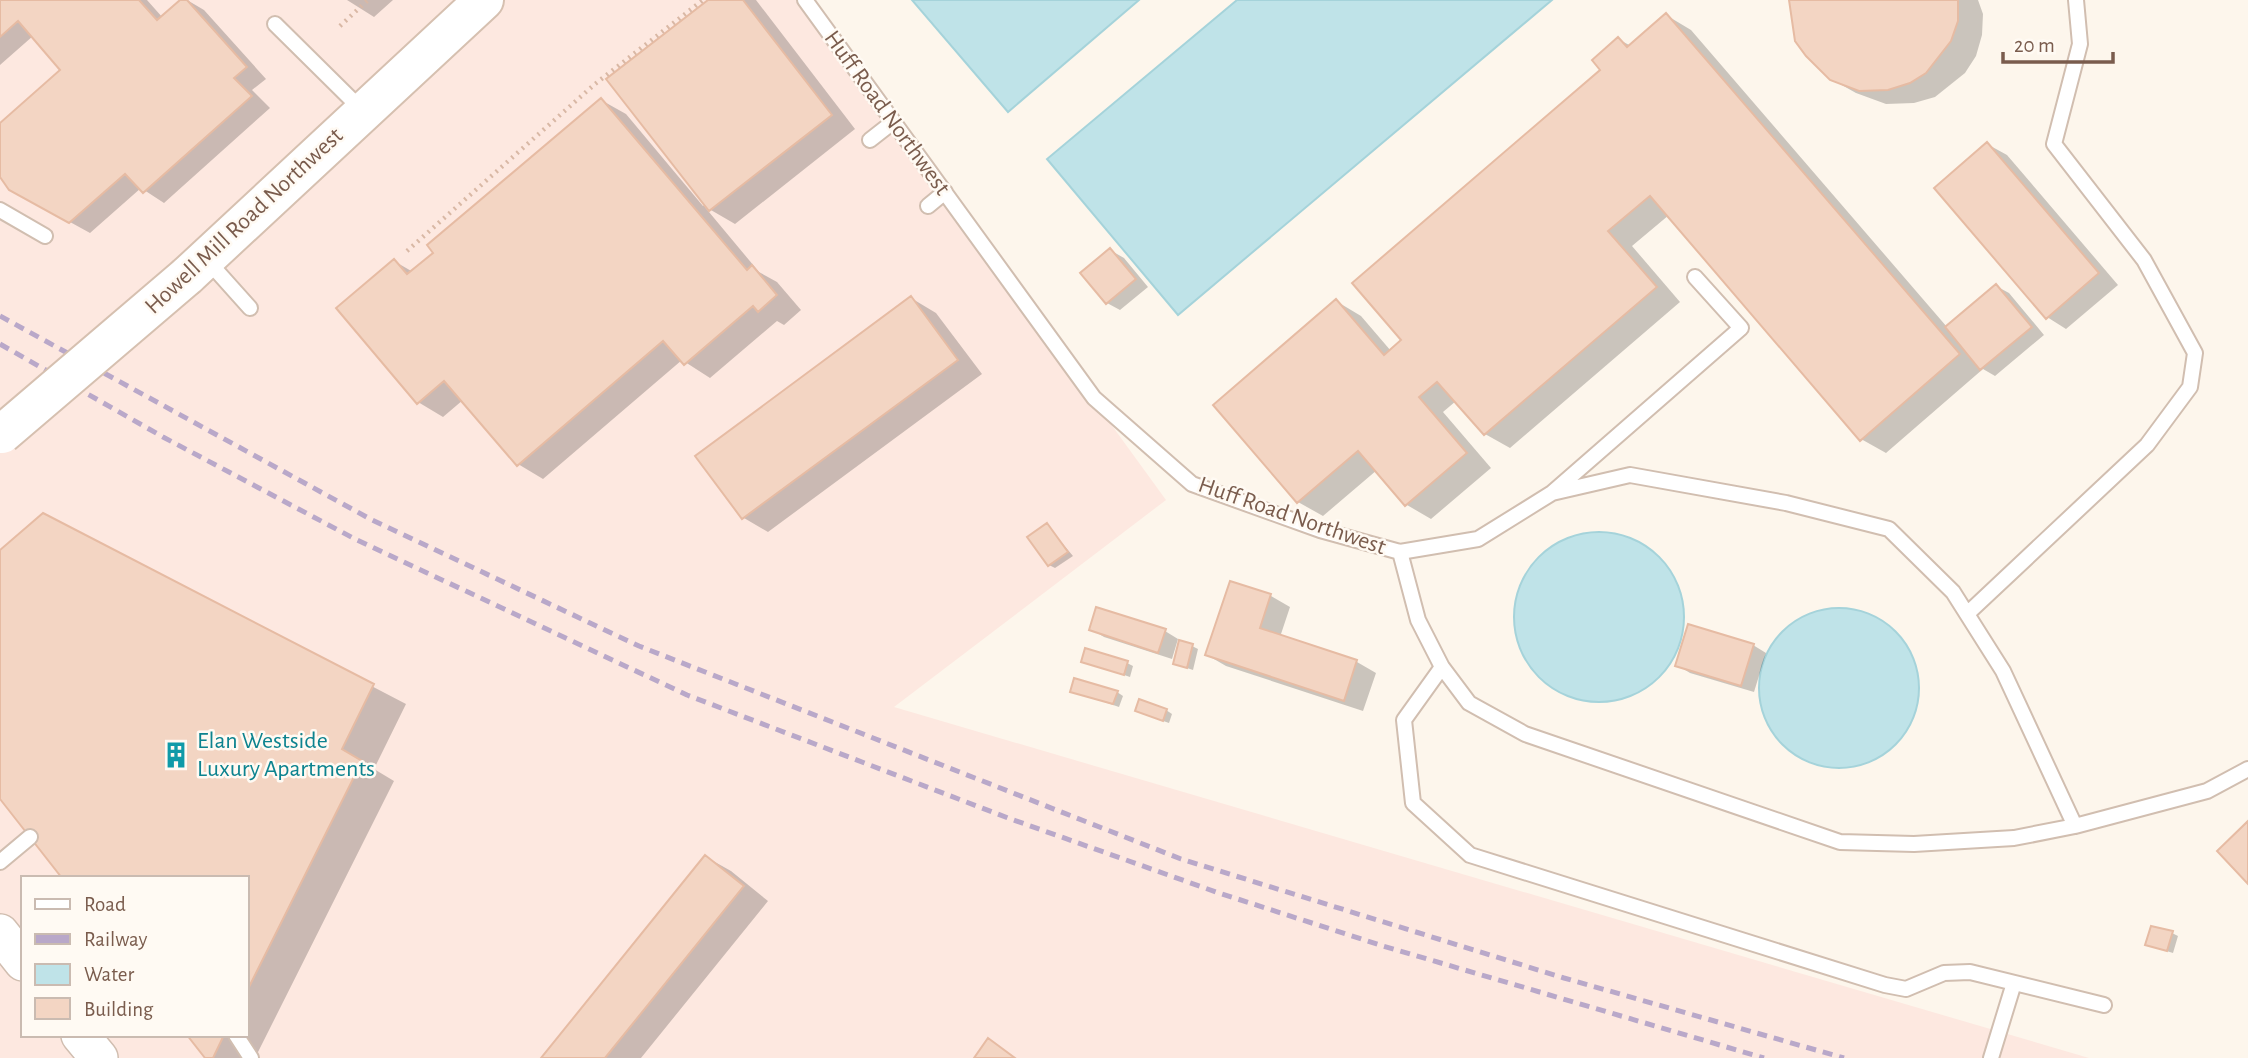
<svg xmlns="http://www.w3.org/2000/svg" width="2248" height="1058" font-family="'Alegreya Sans',sans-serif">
	<rect width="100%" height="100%" fill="#fdf6ec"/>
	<path fill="#fde8e0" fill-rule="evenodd" d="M0,0H803L1166,500L894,707L2089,1058H0ZM23,878H247V1035H23Z"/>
	<path fill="#bfe3e8" stroke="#a5d3da" stroke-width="2" d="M912,0H1139L1008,112Z
		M1237,0H1552L1178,315L1047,159Z
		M1514 617a85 85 0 1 1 170 0a85 85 0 1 1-170 0Z
		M1759 688a80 80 0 1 1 160 0a80 80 0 1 1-160 0Z"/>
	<path fill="#0003" d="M0,0H147L163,18L187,0L204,10L266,79L252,90L270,108L164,203L141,188L90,233L30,200L0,174V125L62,70L33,36L0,65Z
		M347,0H393L374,17Z
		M711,0H756L855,129L735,224L704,206L759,272L777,282L801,310L784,325L777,321L710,378L682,360L543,479L518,464L463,400L443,417L418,402L394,261L413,272L601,100L626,114L703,206L706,204Z
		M1791,0H1978L1983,14L1982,35L1976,56L1965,73L1935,97L1914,103L1886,104L1856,93L1831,79L1797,40Z
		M1666,15L1691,30L1947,327L1996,286L2009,293L2044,335L1995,376L1983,369L1886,453L1861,439L1669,215L1632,246L1680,302L1510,448L1485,434L1456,401L1443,412L1491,468L1431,519L1407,505L1377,470L1323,516L1298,502L1336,301L1361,316L1391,351L1404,340L1603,70L1618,39L1631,46Z
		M1987,144L2007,155L2118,285L2066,329L2047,317Z
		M1110,250L1124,258L1148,287L1120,310L1107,303Z
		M911,298L936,313L982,374L768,532L744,518L698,456Z
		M44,515L406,704L374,769L394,781L255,1058H208L190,1035H247V878L0,797V553Z
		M1047,525L1073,556L1055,568L1049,565Z
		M1231,583L1271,596L1290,607L1280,637L1357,662L1376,673L1363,711L1226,666L1207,655Z
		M1091,629L1165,631L1178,639L1172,659L1104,637Z
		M1753,645L1766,653L1754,692L1690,673L1677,665Z
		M1192,646L1198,649L1193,670L1175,664Z
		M1083,661L1127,663L1133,666L1130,677Z
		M1072,691L1117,692L1123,696L1119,707Z
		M1166,710L1172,714L1169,723L1143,714Z
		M706,857L731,871L768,901L641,1058H543Z
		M2172,933L2178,936L2173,953L2147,945Z"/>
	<path fill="#f3d5c3" stroke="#e6bba3" stroke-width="2" d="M0,0H139L157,20L180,0H187L247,67L234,78L252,96L143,193L125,174L69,223L9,190L0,177V123L60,70L18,21L0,37Z
		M708,0H743L832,115L709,211L606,79Z
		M1789,0H1958V21L1951,41L1926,73L1910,83L1888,90L1859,91L1830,80L1806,56L1795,41Z
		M1666,13L1960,354L1860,441L1650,196L1608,231L1657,287L1484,435L1437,382L1419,397L1467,453L1405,506L1358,451L1297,503L1213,405L1336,299L1384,355L1401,340L1352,283L1600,70L1592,60L1618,37L1627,47Z
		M601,98L747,270L752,265L777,295L758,312L753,306L684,365L663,341L517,466L444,381L417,404L336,308L394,259L407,274L433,253L427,245Z
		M1987,142L2099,273L2046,319L1934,188Z
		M1110,248L1136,279L1106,304L1080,273Z
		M1996,284L2032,327L1980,370L1945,327Z
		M911,296L958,360L742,519L695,456Z
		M43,513L374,684L342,749L362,761L247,991V878H62L0,799V550Z
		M1047,523L1068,552L1048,566L1027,537Z
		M1230,581L1271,594L1260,628L1357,660L1344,701L1205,655Z
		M1096,607L1166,629L1158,653L1089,630Z
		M1688,624L1754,644L1741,686L1675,666Z
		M1179,640L1193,644L1187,668L1173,664Z
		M1085,648L1128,661L1124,675L1081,662Z
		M1074,678L1118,691L1113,704L1070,692Z
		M1139,699L1167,709L1163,721L1135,711Z
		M2248,821V884L2217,851Z
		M705,855L744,886L605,1058H541Z
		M2151,926L2173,931L2167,951L2145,945Z
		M187,1035H224L213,1058H205Z
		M988,1038L1015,1058H974Z"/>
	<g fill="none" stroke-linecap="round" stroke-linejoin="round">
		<g stroke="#d1beb0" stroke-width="18">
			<path id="service" d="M805,0L1094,398L1192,484L1320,530L1400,552L1478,539L1552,493L1630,475L1786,503L1889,529L1953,592L2003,671L2075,826
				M275,24L362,110
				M870,140L893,122
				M928,206L945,192
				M0,210L45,236
				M207,260L250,308
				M1553,492L1741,328L1695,277
				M1400,552L1418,620L1442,667L1469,703L1525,734L1840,842L1914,844L2014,838L2075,826L2207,791L2248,769
				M1967,614L2147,445L2190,387L2195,353L2144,260L2054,144L2080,44L2076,0
				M1442,667L1404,720L1413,803L1470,855L1885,985L1906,989L1944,973L1970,972L2104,1005
				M0,862L30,837
				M236,1035L251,1058
				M1991,1058L2014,983"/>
		</g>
		<g stroke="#d1beb0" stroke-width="40">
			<path id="tertiary" d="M0,933L23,962
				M80,1035L99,1058"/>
		</g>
		<g stroke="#d6c0b0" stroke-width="42">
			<path id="secondary" d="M187,276L484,0"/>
		</g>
		<path stroke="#d9b8a5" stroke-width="4.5" stroke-dasharray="2 5" stroke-linecap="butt" d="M340,26L368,0
			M407,251L595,84L703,0"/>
		<use href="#service" stroke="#fff" stroke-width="14"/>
		<use href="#tertiary" stroke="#fff" stroke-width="37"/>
		<use href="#secondary" stroke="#fff" stroke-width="38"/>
		<path stroke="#b9a8c9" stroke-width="5" stroke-dasharray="10 7" stroke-linecap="butt" d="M0,316L372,520L639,646L1181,859L1564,978L1844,1058
			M0,344L163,437L355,539L687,695L1008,818L1216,892L1383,946L1764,1058"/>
		<g stroke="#d6c0b0" stroke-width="42" stroke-linecap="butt">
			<path id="secondary-bridge" d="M2,434L187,276"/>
		</g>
		<use href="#secondary-bridge" stroke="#fff" stroke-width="38"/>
	</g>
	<defs>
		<g id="building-bare" transform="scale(2.1)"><path d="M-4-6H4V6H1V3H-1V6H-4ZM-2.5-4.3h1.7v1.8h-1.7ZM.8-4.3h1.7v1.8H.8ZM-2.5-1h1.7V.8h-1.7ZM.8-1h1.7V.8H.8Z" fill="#0f9aa8" stroke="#fffaf3" stroke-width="2.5" paint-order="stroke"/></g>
	</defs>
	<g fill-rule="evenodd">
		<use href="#building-bare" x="176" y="755"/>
	</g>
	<g text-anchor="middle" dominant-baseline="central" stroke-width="5" stroke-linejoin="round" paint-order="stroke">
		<g font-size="24" fill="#7a5c4d" stroke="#fffaf3">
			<text transform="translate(887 113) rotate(54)">Huff Road Northwest</text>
			<text transform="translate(244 221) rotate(-43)">Howell Mill Road Northwest</text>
			<text transform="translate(1292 516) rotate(19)">Huff Road Northwest</text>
		</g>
		<g font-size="24" fill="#0d838f" stroke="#fffaf3" text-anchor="start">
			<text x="197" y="741">Elan Westside<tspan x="197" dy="28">Luxury Apartments</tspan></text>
		</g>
	</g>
	<rect x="21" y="876" width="228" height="161" fill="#fffaf3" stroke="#cabbb1" stroke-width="2"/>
	<rect x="35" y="899" width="35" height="10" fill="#ffffff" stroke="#cabbb1" stroke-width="2"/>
	<text x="84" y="911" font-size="21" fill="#7a5c4d">Road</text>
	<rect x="35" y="934" width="35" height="10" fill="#b9a8c9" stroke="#cabbb1" stroke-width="2"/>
	<text x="84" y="946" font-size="21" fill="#7a5c4d">Railway</text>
	<rect x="35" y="964" width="35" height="21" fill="#bfe3e8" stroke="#cabbb1" stroke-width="2"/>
	<text x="84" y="981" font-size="21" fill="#7a5c4d">Water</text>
	<rect x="35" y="998" width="35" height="21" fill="#f3d5c3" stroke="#cabbb1" stroke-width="2"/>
	<text x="84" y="1016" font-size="21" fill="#7a5c4d">Building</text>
	<path d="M2003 52v10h110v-10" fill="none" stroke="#7a5c4d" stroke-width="3.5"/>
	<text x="2014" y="52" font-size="21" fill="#7a5c4d" stroke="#fffaf3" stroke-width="5" paint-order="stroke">20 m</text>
</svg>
